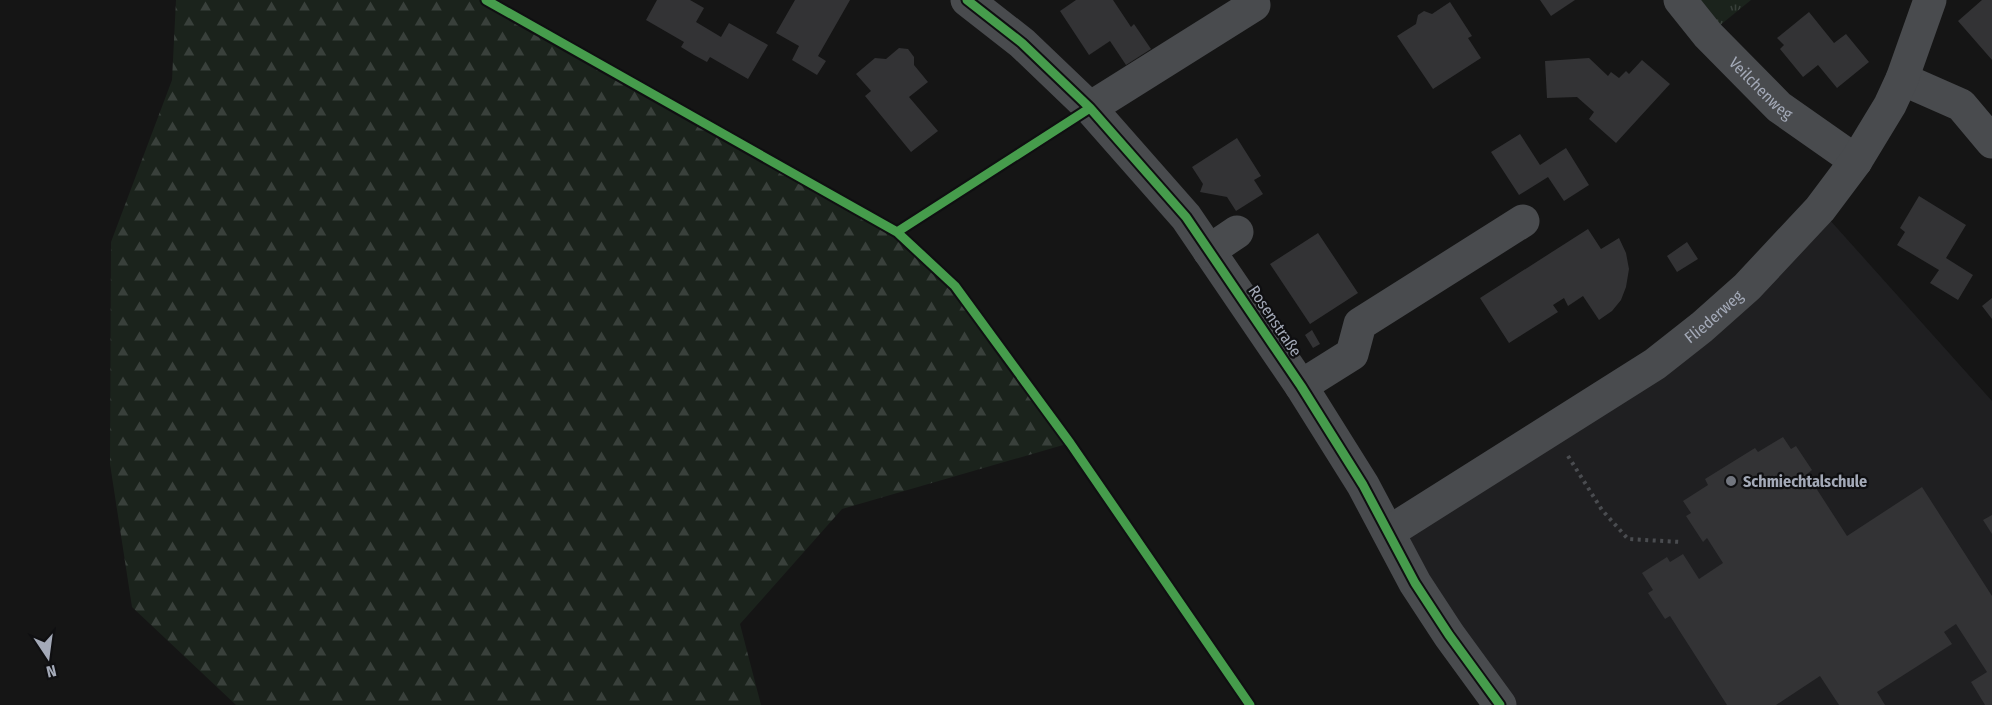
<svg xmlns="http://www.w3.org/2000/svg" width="1992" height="705" font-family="'Fira Sans Condensed',sans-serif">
	<defs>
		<pattern id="grass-tufts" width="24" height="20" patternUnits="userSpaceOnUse" patternTransform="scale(1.5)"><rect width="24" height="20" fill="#1b231c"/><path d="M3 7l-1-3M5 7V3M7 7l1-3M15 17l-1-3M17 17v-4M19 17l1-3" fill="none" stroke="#39403b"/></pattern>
		<pattern id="forest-firs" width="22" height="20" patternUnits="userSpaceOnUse" patternTransform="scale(1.5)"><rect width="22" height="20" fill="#1b231c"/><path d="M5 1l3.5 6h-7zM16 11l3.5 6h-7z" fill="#39403b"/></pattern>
	</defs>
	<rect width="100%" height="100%" fill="#151515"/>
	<path fill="#1f1f21" d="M1820,209L1992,401V705H1500L1389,532L1551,430Z"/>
	<path fill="url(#grass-tufts)" d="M1680,0H1751L1708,35Z"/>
	<path fill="url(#forest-firs)" d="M176,0H486L897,232L955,286L1070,443L842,509L740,624L761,705H236L132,607L110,464L111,242L172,80Z"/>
	<path fill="#333335" d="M657,0H690L704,8L696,22L721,37L729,23L768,45L748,79L710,57L707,62L694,55L681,47L684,42L646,20Z
		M795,0H850L818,56L826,61L817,75L792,60L799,46L776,33Z
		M1076,0H1113L1131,27L1134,24L1151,49L1126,65L1110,41L1089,55L1060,11Z
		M1540,0H1575L1551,16Z
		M1982,0H1992V60L1958,21Z
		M1450,2L1472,36L1468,38L1481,58L1433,89L1397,36L1416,24L1418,15L1424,11L1432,14Z
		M1809,12L1834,43L1846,34L1869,62L1837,88L1818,65L1803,77L1780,49L1784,45L1777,38Z
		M899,48L908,49L914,57V65L928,82L909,97L938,131L911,152L865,96L871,91L856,74L875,58L886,59Z
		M1589,58L1608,76L1611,72L1619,78L1626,71L1629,74L1642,60L1670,84L1616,143L1589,119L1594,112L1577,97L1547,98L1545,61Z
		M1520,134L1540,165L1566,148L1589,185L1564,201L1548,177L1519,195L1491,152Z
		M1237,138L1261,176L1254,180L1263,194L1236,211L1227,197L1200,192L1203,184L1192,167Z
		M1919,196L1966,225L1946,258L1973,275L1958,300L1930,283L1939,270L1897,245L1905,232L1900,228Z
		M1588,229L1601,249L1619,238L1626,253L1629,269L1626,287L1621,300L1612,311L1599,320L1583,296L1568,306L1564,298L1553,305L1558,312L1509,343L1480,298Z
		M1318,233L1358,293L1310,324L1270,264Z
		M1687,242L1698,259L1677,272L1667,256Z
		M1992,298V319L1982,306Z
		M1312,330L1320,344L1313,348L1305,335Z
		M1783,437L1791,449L1796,446L1812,470L1807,474L1847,536L1922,487L1992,596V705H1985L1971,682L1987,672L1956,624L1944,632L1952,644L1877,692L1885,705H1839L1820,676L1776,705H1727L1670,616L1665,619L1648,593L1653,590L1642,573L1667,557L1670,562L1683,554L1699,579L1723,563L1707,538L1703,542L1686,516L1691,513L1683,501L1708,485L1705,479L1755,448L1758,452Z
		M1992,515V534L1983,520Z"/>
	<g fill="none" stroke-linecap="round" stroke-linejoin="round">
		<path stroke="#4a4c50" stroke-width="4" stroke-dasharray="3 4.5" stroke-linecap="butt" d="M1568,456L1602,510L1628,539L1681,542"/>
		<g stroke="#494b4e" stroke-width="33">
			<path d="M967,0L1022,43L1090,108L1186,217L1301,386L1363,485L1415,583L1449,635L1500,705"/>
			<path id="s1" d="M1680,0L1708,35L1779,107L1856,161"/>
			<path d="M1902,79L1961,105L1992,142"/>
			<path d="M1090,108L1254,5"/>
			<path d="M1209,251L1237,232"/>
			<path d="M1301,386L1352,354L1360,324L1523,221"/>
			<path id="s2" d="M1389,532L1655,364L1702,327L1747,287L1820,209L1856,161L1890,105L1902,79L1930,0"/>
		</g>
		<g stroke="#0f0f11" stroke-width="13">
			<path id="cycleway" d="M486,0L897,232L955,286L1070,443L1250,705
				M967,0L1022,43L1090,108L1186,217L1301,386L1363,485L1415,583L1449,635L1500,705
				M897,232L1090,108"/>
		</g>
		<use href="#cycleway" stroke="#469c4c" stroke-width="9"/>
	</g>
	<circle fill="#72767f" stroke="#0f0f11" stroke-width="2" cx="1731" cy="481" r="6"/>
	<g text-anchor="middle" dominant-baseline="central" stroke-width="4.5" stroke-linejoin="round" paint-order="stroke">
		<g font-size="16" fill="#a4aab8" stroke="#0f0f11">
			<text stroke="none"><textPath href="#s1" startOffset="120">Veilchenweg</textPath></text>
			<text stroke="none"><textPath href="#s2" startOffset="390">Fliederweg</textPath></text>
			<text transform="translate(1275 321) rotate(56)">Rosenstraße</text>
		</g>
		<g font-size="16" font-weight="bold" fill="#a4aab8" stroke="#0f0f11" text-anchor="start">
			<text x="1743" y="481">Schmiechtalschule</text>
		</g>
	</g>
	<g transform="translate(48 657) rotate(167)" stroke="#0f0f11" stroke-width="4.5" paint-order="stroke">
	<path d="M0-4.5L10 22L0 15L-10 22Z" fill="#a4aab8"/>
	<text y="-9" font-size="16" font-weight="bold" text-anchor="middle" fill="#a4aab8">N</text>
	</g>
</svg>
